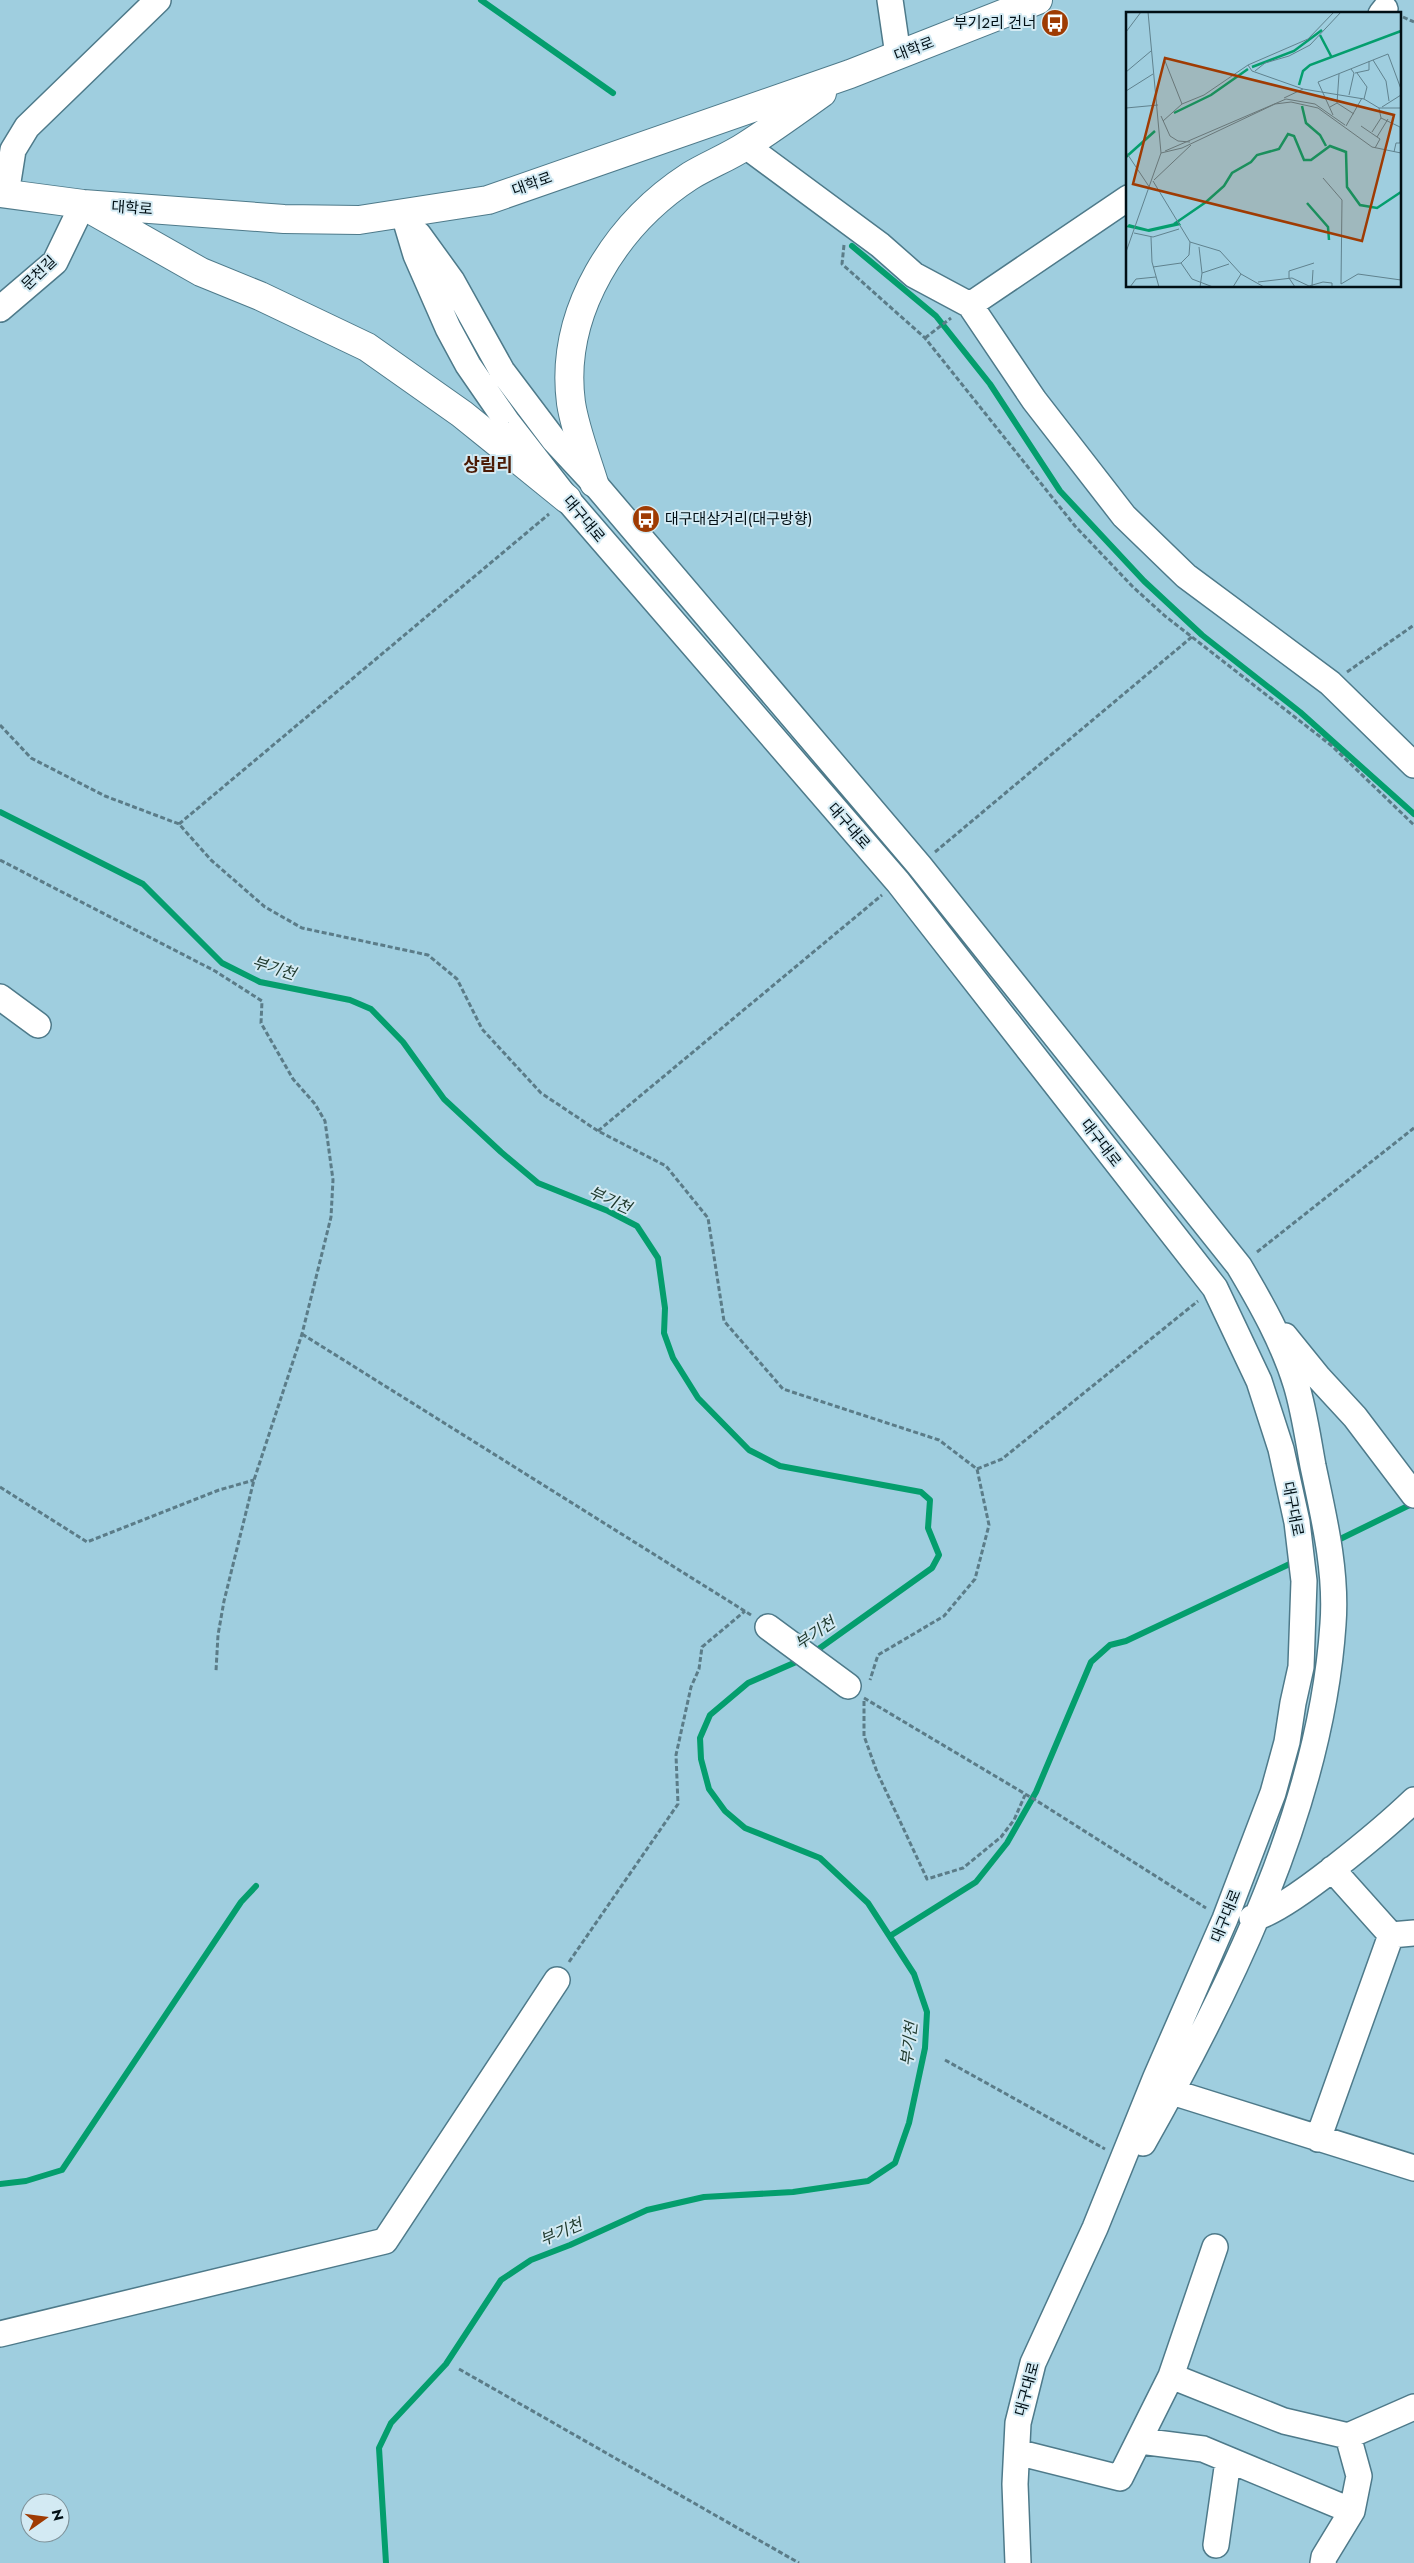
<svg xmlns="http://www.w3.org/2000/svg" width="1414" height="2563" font-family="Jost,'Noto Sans KR',sans-serif">
	<rect width="100%" height="100%" fill="#9fcedf"/>
	<g fill="none" stroke-linecap="round" stroke-linejoin="round">
		<path stroke="#049e6d" stroke-width="6" d="M481,0L613,93
			M852,246L936,316L990,384L1060,491L1144,581L1202,635L1300,712L1414,814
			M0,812L143,884L222,963L260,982L350,1000L371,1009L403,1042L444,1099L501,1152L538,1183L608,1211L637,1226L658,1258L665,1308L664,1333L673,1358L698,1398L749,1450L780,1466L921,1492L930,1500L928,1528L939,1555L932,1568L813,1653
			M1334,1542L1414,1503
			M890,1936L976,1882L1007,1843L1036,1792L1091,1662L1110,1645L1126,1641L1296,1561
			M0,2184L26,2181L62,2170L241,1902L256,1886
			M386,2563L379,2448L391,2423L446,2364L501,2280L531,2260L570,2245L647,2210L704,2197L793,2192L868,2181L895,2163L909,2123L925,2048L927,2012L914,1974L868,1903L820,1858L745,1828L725,1811L709,1789L701,1759L700,1738L710,1715L748,1683L803,1659"/>
		<g stroke="#4e7a8a" stroke-width="28">
			<path id="minor" d="M890,0L898,55
				M1381,14L1385,9
				M746,146L880,245L914,275L970,305L1034,400L1124,516L1186,576L1330,683L1414,765
				M6,194L13,150L27,127L158,0
				M404,215L416,255L448,328L468,365L508,423L567,499L898,882L1215,1288L1259,1381L1281,1449L1297,1522L1304,1581L1301,1667L1293,1703L1287,1742L1273,1793L1225,1919L1156,2077L1095,2228L1033,2363L1018,2423L1015,2484L1018,2563
				M418,234L452,281L502,371L554,440L594,483L919,865L1239,1266C1261,1303 1283,1342 1296,1384C1304,1410 1308,1439 1313,1466C1324,1518 1337,1571 1333,1624C1321,1805 1231,1988 1143,2143
				M970,305L1128,198
				M0,309L55,262L83,204
				M0,997L38,1025
				M1285,1336L1319,1378L1355,1417L1414,1495
				M768,1627L848,1686
				M1332,1869L1391,1935L1414,1933
				M1252,1918C1281,1917 1390,1823 1414,1800
				M1172,2092L1414,2168
				M1318,2139L1391,1935
				M0,2334L385,2241L557,1980
				M1171,2376L1284,2421L1348,2436L1414,2407
				M1140,2441L1203,2449L1352,2511
				M1017,2452L1120,2478L1171,2376L1215,2247
				M1216,2545L1228,2461
				M1323,2563L1324,2557L1352,2511L1359,2476L1348,2436"/>
		</g>
		<g stroke="#4e7a8a" stroke-width="30">
			<path id="major" d="M0,193L83,204L284,219L359,220L488,200L850,74L1038,0
				M88,208L201,272L260,296L367,347L462,414L567,499
				M594,483C586,457 575,429 571,403C559,312 616,224 690,176C708,165 729,157 747,145C772,129 797,111 822,93"/>
		</g>
		<path stroke="#5b7c88" stroke-width="3" stroke-dasharray="5 2.5" stroke-linecap="butt" d="M1403,17L1414,22
			M844,245L842,264L925,338L1075,526L1133,587L1165,616L1332,746L1414,825
			M925,338L951,318
			M1347,672L1414,625
			M0,725L31,758L105,796L179,824L211,860L265,907L302,928L428,955L457,979L482,1029L541,1093L598,1131L666,1166L708,1218L724,1321L783,1389L939,1440L977,1469L989,1525L975,1579L944,1616L878,1655L870,1680
			M179,824L549,514
			M935,852L1193,636
			M0,860L215,971L262,1001L261,1023L293,1079L315,1104L325,1121L333,1180L331,1217L302,1334L254,1480L224,1601L218,1635L216,1671
			M598,1131L882,895
			M1257,1252L1414,1128
			M302,1334L751,1615
			M977,1469L1002,1459L1198,1301
			M0,1487L87,1542L219,1490L254,1480
			M864,1698L1037,1801L1206,1908
			M864,1701V1736L877,1772L927,1879L963,1868L1001,1837L1014,1820L1025,1795
			M569,1962L678,1804L676,1755L691,1687L699,1669L702,1647L745,1611
			M945,2060L1105,2149
			M459,2369L799,2563"/>
		<use href="#minor" stroke="#fff" stroke-width="25"/>
		<use href="#major" stroke="#fff" stroke-width="28"/>
	</g>
	<defs>
		<g id="bus-disc" transform="scale(1.4375)"><circle r="9.5" fill="#9f3b03" stroke="#d3eaf3"/><path d="M-5-6H5V4H4V6H2V4H-2V6H-4V4H-5ZM-3.5-4V0h7V-4ZM-3.5 1.2v1.5H-2V1.2ZM2 1.2v1.5H3.5V1.2Z" fill="#fff"/></g>
	</defs>
	<g fill-rule="evenodd">
		<use href="#bus-disc" x="1055" y="23"/>
		<use href="#bus-disc" x="646" y="519"/>
	</g>
	<g text-anchor="middle" dominant-baseline="central" stroke-width="4" stroke-linejoin="round" paint-order="stroke">
		<g font-size="15" fill="#010f15" stroke="#d3eaf3" text-anchor="end">
			<text x="1036" y="23">부기2리 건너</text>
			<text x="665" y="519" text-anchor="start">대구대삼거리(대구방향)</text>
		</g>
		<g font-size="15" fill="#010f15" stroke="#d3eaf3">
			<text transform="translate(914 49) rotate(-21)">대학로</text>
			<text transform="translate(532 184) rotate(-20)">대학로</text>
			<text transform="translate(132 208) rotate(4)">대학로</text>
			<text transform="translate(39 273) rotate(-44)">문천길</text>
			<text transform="translate(584 519) rotate(50)">대구대로</text>
			<text transform="translate(849 826) rotate(49)">대구대로</text>
			<text transform="translate(1101 1143) rotate(52)">대구대로</text>
			<text transform="translate(1293 1509) rotate(79)">대구대로</text>
			<text transform="translate(1226 1916) rotate(-68)">대구대로</text>
			<text transform="translate(1027 2389) rotate(-75)">대구대로</text>
		</g>
		<g font-size="16" font-style="italic" fill="#203a2e" stroke="#d3eaf3">
			<text transform="translate(274 968) rotate(17)">부기천</text>
			<text transform="translate(610 1200) rotate(24)">부기천</text>
			<text transform="translate(815 1633) rotate(-34)">부기천</text>
			<text transform="translate(909 2044) rotate(-83)">부기천</text>
			<text transform="translate(561 2232) rotate(-23)">부기천</text>
		</g>
		<g font-size="18" font-weight="bold" fill="#4b1a04" stroke="#d3eaf3">
			<text x="488" y="465">상림리</text>
		</g>
	</g>
	<g transform="translate(1126 12)">
		<rect width="275" height="275" fill="#9fcedf"/>
		<path d="M53,210L55,213L23,220L0,215L3,212L22,217Z" fill="#049e6d"/>
		<path fill="none" stroke="#049e6d" stroke-width="2.5" d="M194,23L205,44M126,55L168,39L196,18M173,73L177,59L184,53L275,19M176,94L180,111L194,123L200,134M48,101L85,83L122,57M0,145L29,119M181,191L202,215L203,228M48,212L80,190L98,174L106,161L125,150L131,143L153,137L162,122L168,124L178,148H185L204,134L220,140L221,175L234,193L251,196L275,180"/>
		<path fill="none" stroke="#60828e" stroke-width="1" d="M0,20L15,0M247,48L260,69L263,89M39,49L56,92M122,53L126,59L177,77L238,87L253,96H275M129,59L139,51L163,44L184,33L215,0M0,60L25,39M229,61L243,58V49M231,61L241,75L238,87M0,79L27,62M223,83L228,61L225,57M158,86L177,77M211,91L228,102M204,95L211,91L213,62M256,95L275,83M0,96L32,93M207,103L192,70L262,42L275,77M35,104L44,124L52,129L64,130M255,106L274,115M37,109L56,92L78,83L122,53L182,27L208,0M220,114L236,86M235,114L254,127L249,136M246,120L255,106L253,96M251,125L262,107M39,139L160,87L189,92L219,113M0,140L24,176M268,140L270,131H274V115M35,141L56,136L149,92L165,90L192,96L246,135L275,141M197,166L216,188L215,272L232,262L275,268M28,168L65,133M27,169L64,230L94,239L115,262L138,275M8,221L27,225L53,217M25,225L26,250L33,275M73,235L76,261L74,275M0,240L35,141L22,0M55,251L66,267L87,275M27,255L55,251L63,243L64,230M76,261L103,252M132,270L166,266L183,274L197,270L206,271V275M186,274L187,258M4,275L10,267L30,265M107,275L115,262M169,275L163,266V259L188,251"/>
		<path fill="#9f3b03" fill-opacity="0.15" stroke="#9f3b03" stroke-width="2.5" d="M39,46L268,103L236,229L7,172Z"/>
		<rect width="275" height="275" fill="none" stroke="#010f15" stroke-width="2.5"/>
	</g>
	<g transform="translate(45 2518) rotate(76)"><circle r="24" fill="#d3eaf3" stroke="#7f929a"/>
	<path d="M0-4L9 19L0 12L-9 19Z" fill="#9f3b03"/>
	<text y="-8" font-size="14" font-weight="bold" text-anchor="middle" fill="#010f15">N</text>
	</g>
</svg>
